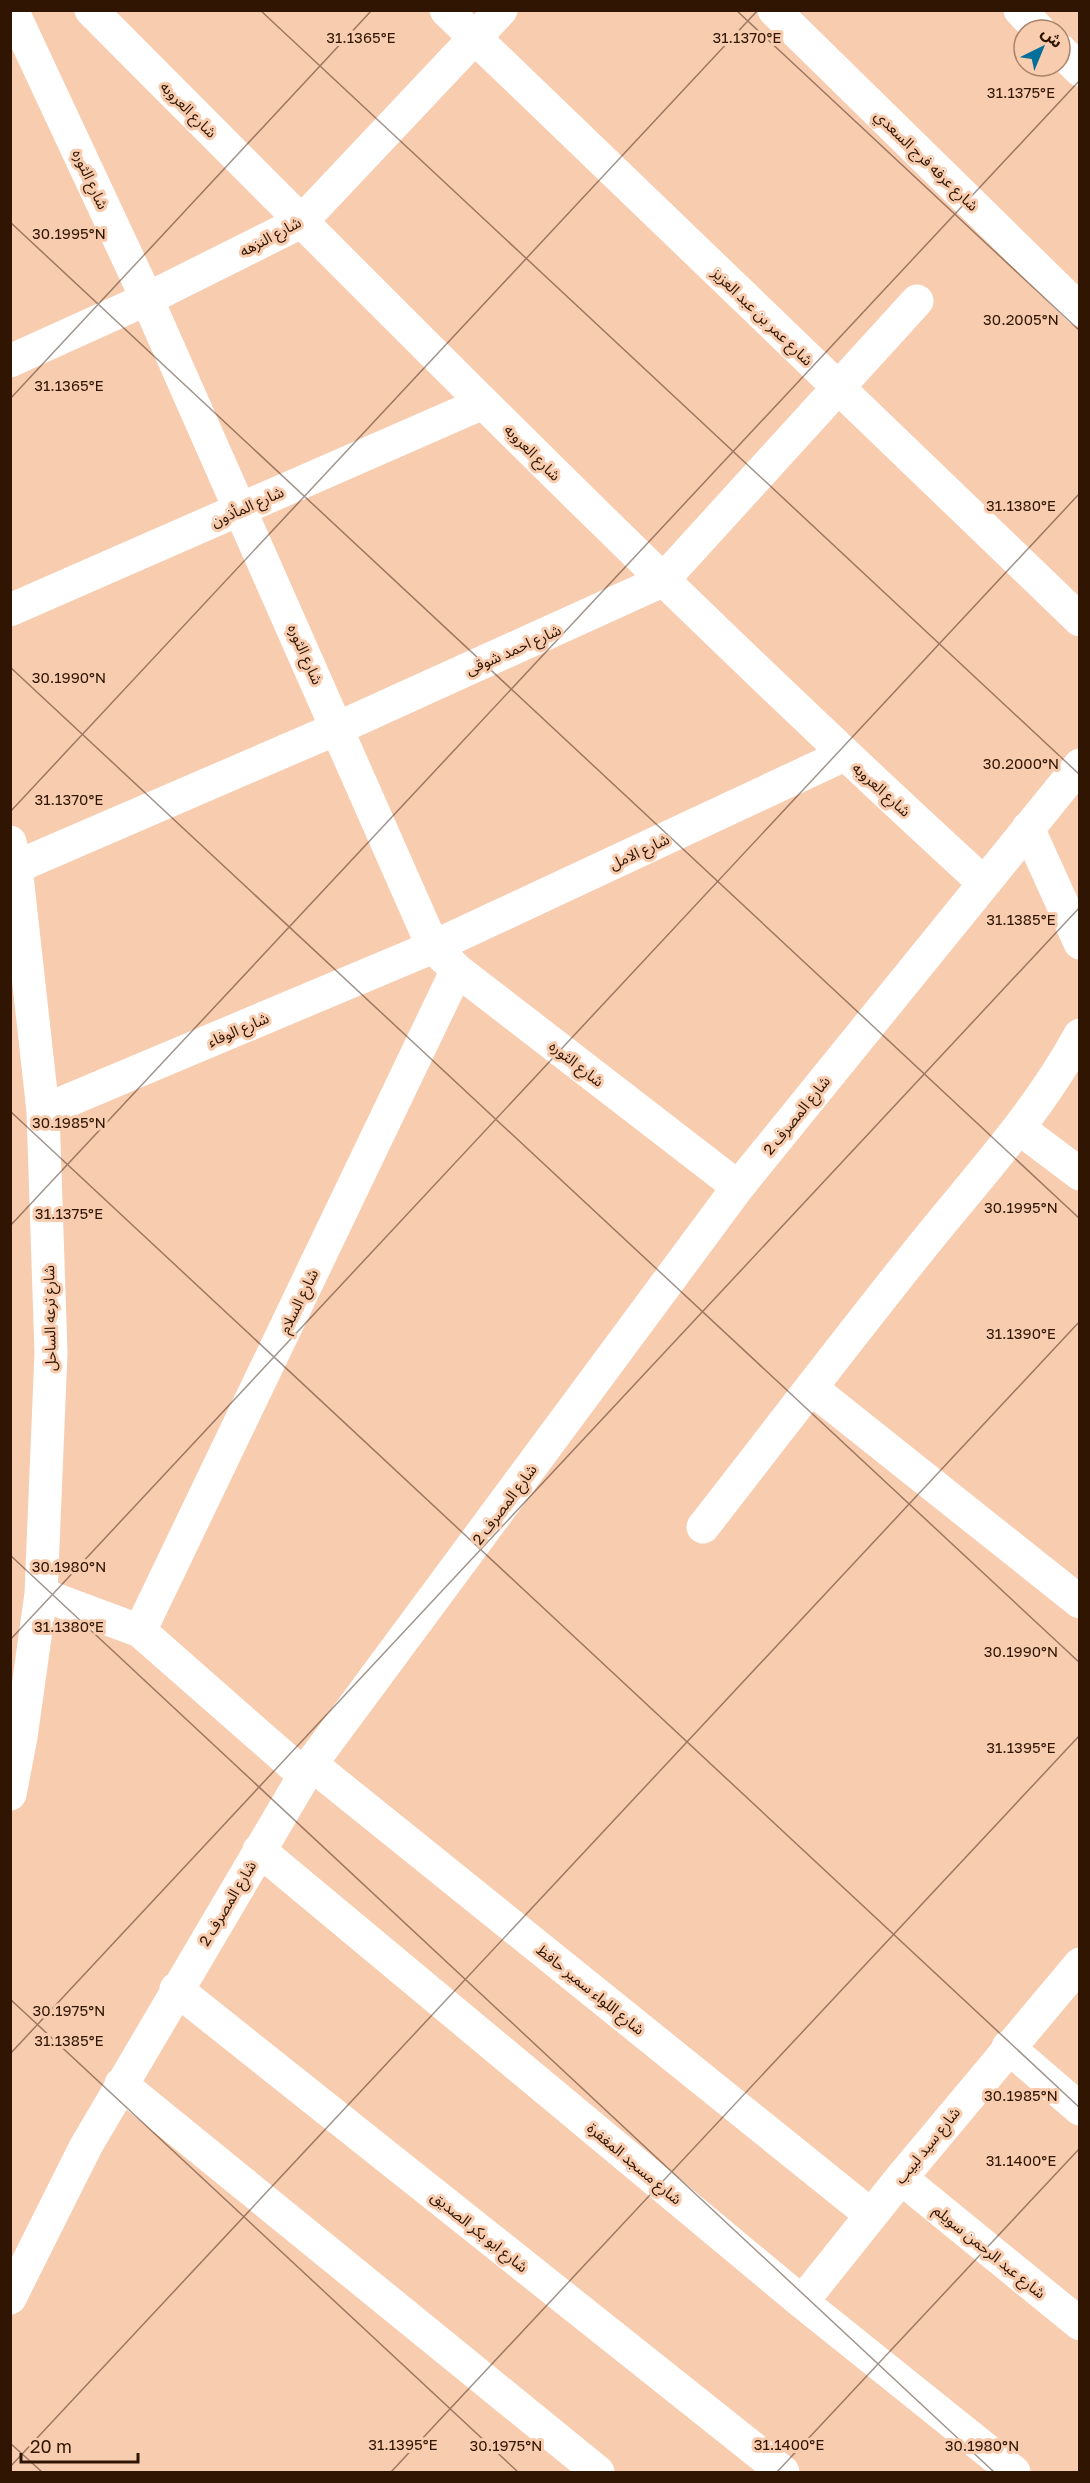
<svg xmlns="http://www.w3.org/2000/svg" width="1090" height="2483" font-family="'Golos Text','Noto Sans Arabic',sans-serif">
	<rect width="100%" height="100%" fill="#f8ccaf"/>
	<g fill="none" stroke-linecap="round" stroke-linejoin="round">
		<path stroke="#fff" stroke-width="33" d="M12,10L147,299L433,947L457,970L738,1187
			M91,10C385,305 677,602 984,883
			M446,10L1080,620
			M774,10L1080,310
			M1020,10L1039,30
			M1060,50L1080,70
			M10,361L147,299L301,222L501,10
			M10,610L483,403
			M1028,828L1080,943
			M10,842L16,867L43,1111L51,1353L41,1594L21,1737L10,1794
			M16,867L338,728L662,581L917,301
			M43,1111L433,947L844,755
			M1020,1129L1080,1174
			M811,1388L1080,1602
			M703,1527C774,1436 844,1344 916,1254C973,1182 1036,1116 1080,1035
			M41,1594L140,1631L304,1775
			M140,1631L457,970
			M311,1764L871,2215
			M259,1850L802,2302L1014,2472
			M176,1989L783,2472
			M1008,2047L1080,2109
			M121,2084L598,2472
			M901,2178L1080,2324
			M10,2298L86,2146L311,1764L738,1187L1080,765
			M802,2302L901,2178L1080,1964"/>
	</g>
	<path fill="none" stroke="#2f1502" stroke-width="1.5" stroke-opacity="0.45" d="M260,10L1080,775M736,10L1080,331M10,222L1080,1219M10,399L372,10M10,667L1080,1663M10,812L758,10M10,1111L1080,2108M10,1226L1080,80M10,1555L994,2472M10,1640L1080,493M10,1999L518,2472M10,2054L1080,907M10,2443L42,2472M10,2467L1080,1321M391,2472L1080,1735M777,2472L1080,2148"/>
	<g text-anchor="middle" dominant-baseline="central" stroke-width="6" stroke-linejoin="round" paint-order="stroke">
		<g font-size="15" fill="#2f1502" stroke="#f8ccaf">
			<text transform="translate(189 109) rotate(45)">شارع العروبه</text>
			<text transform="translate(927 160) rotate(44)">شارع عرفه فرج السعدي</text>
			<text transform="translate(91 179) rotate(65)">شارع الثوره</text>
			<text transform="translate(270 236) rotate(-28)">شارع النزهه</text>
			<text transform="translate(763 316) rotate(44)">شارع عمر بن عبد العزيز</text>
			<text transform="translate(533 452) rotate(45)">شارع العروبه</text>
			<text transform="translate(247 506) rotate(-24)">شارع المأذون</text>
			<text transform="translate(513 649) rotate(-24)">شارع احمد شوقى</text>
			<text transform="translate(306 654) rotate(66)">شارع الثوره</text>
			<text transform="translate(882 789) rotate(42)">شارع العروبه</text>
			<text transform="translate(639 851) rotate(-25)">شارع الامل</text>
			<text transform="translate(238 1029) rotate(-23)">شارع الوفاء</text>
			<text transform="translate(577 1063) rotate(38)">شارع الثوره</text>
			<text transform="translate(796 1115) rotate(-51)">شارع المصرف 2</text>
			<text transform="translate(298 1301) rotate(-64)">شارع السلام</text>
			<text transform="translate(49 1318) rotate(-91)">شارع ترعه الساحل</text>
			<text transform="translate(504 1504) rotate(-53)">شارع المصرف 2</text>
			<text transform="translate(227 1903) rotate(-59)">شارع المصرف 2</text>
			<text transform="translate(591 1989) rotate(39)">شارع اللواء سمير حافظ</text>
			<text transform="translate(927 2145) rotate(-51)">شارع سيد لبيب</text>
			<text transform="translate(635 2163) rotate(40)">شارع مسجد المغفرة</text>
			<text transform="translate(480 2231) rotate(39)">شارع ابو بكر الصديق</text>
			<text transform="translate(990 2251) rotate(39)">شارع عبد الرحمن سويلم</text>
		</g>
	</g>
	<g font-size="15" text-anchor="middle" fill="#2f1502" stroke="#f8ccaf" stroke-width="6" stroke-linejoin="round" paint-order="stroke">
		<text x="361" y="43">31.1365°E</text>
		<text x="747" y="43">31.1370°E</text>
		<text x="1021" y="98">31.1375°E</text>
		<text x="69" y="239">30.1995°N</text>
		<text x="1021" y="325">30.2005°N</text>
		<text x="69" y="391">31.1365°E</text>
		<text x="1021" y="511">31.1380°E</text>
		<text x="69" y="683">30.1990°N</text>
		<text x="1021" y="769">30.2000°N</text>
		<text x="69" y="805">31.1370°E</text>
		<text x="1021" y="925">31.1385°E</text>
		<text x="69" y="1128">30.1985°N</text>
		<text x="1021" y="1213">30.1995°N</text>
		<text x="69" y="1219">31.1375°E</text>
		<text x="1021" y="1339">31.1390°E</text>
		<text x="69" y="1572">30.1980°N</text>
		<text x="69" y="1632">31.1380°E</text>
		<text x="1021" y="1657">30.1990°N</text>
		<text x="1021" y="1753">31.1395°E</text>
		<text x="69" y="2016">30.1975°N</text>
		<text x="69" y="2046">31.1385°E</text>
		<text x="1021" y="2101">30.1985°N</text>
		<text x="1021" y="2166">31.1400°E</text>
		<text x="403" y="2450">31.1395°E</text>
		<text x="789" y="2450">31.1400°E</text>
		<text x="506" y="2451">30.1975°N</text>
		<text x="982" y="2451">30.1980°N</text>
	</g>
	<rect width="1090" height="2483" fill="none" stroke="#2f1502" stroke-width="24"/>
	<g transform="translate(1042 48) rotate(43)"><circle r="28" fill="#f8ccaf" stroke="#a8836a" stroke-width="1.5"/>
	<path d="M0-4.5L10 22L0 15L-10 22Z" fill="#036f9b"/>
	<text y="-9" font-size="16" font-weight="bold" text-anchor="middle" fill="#2f1502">ش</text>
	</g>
	<path d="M21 2453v9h117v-9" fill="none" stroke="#2f1502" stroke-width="3"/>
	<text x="30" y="2453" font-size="18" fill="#2f1502" stroke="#f8ccaf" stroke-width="4.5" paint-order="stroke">20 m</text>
</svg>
